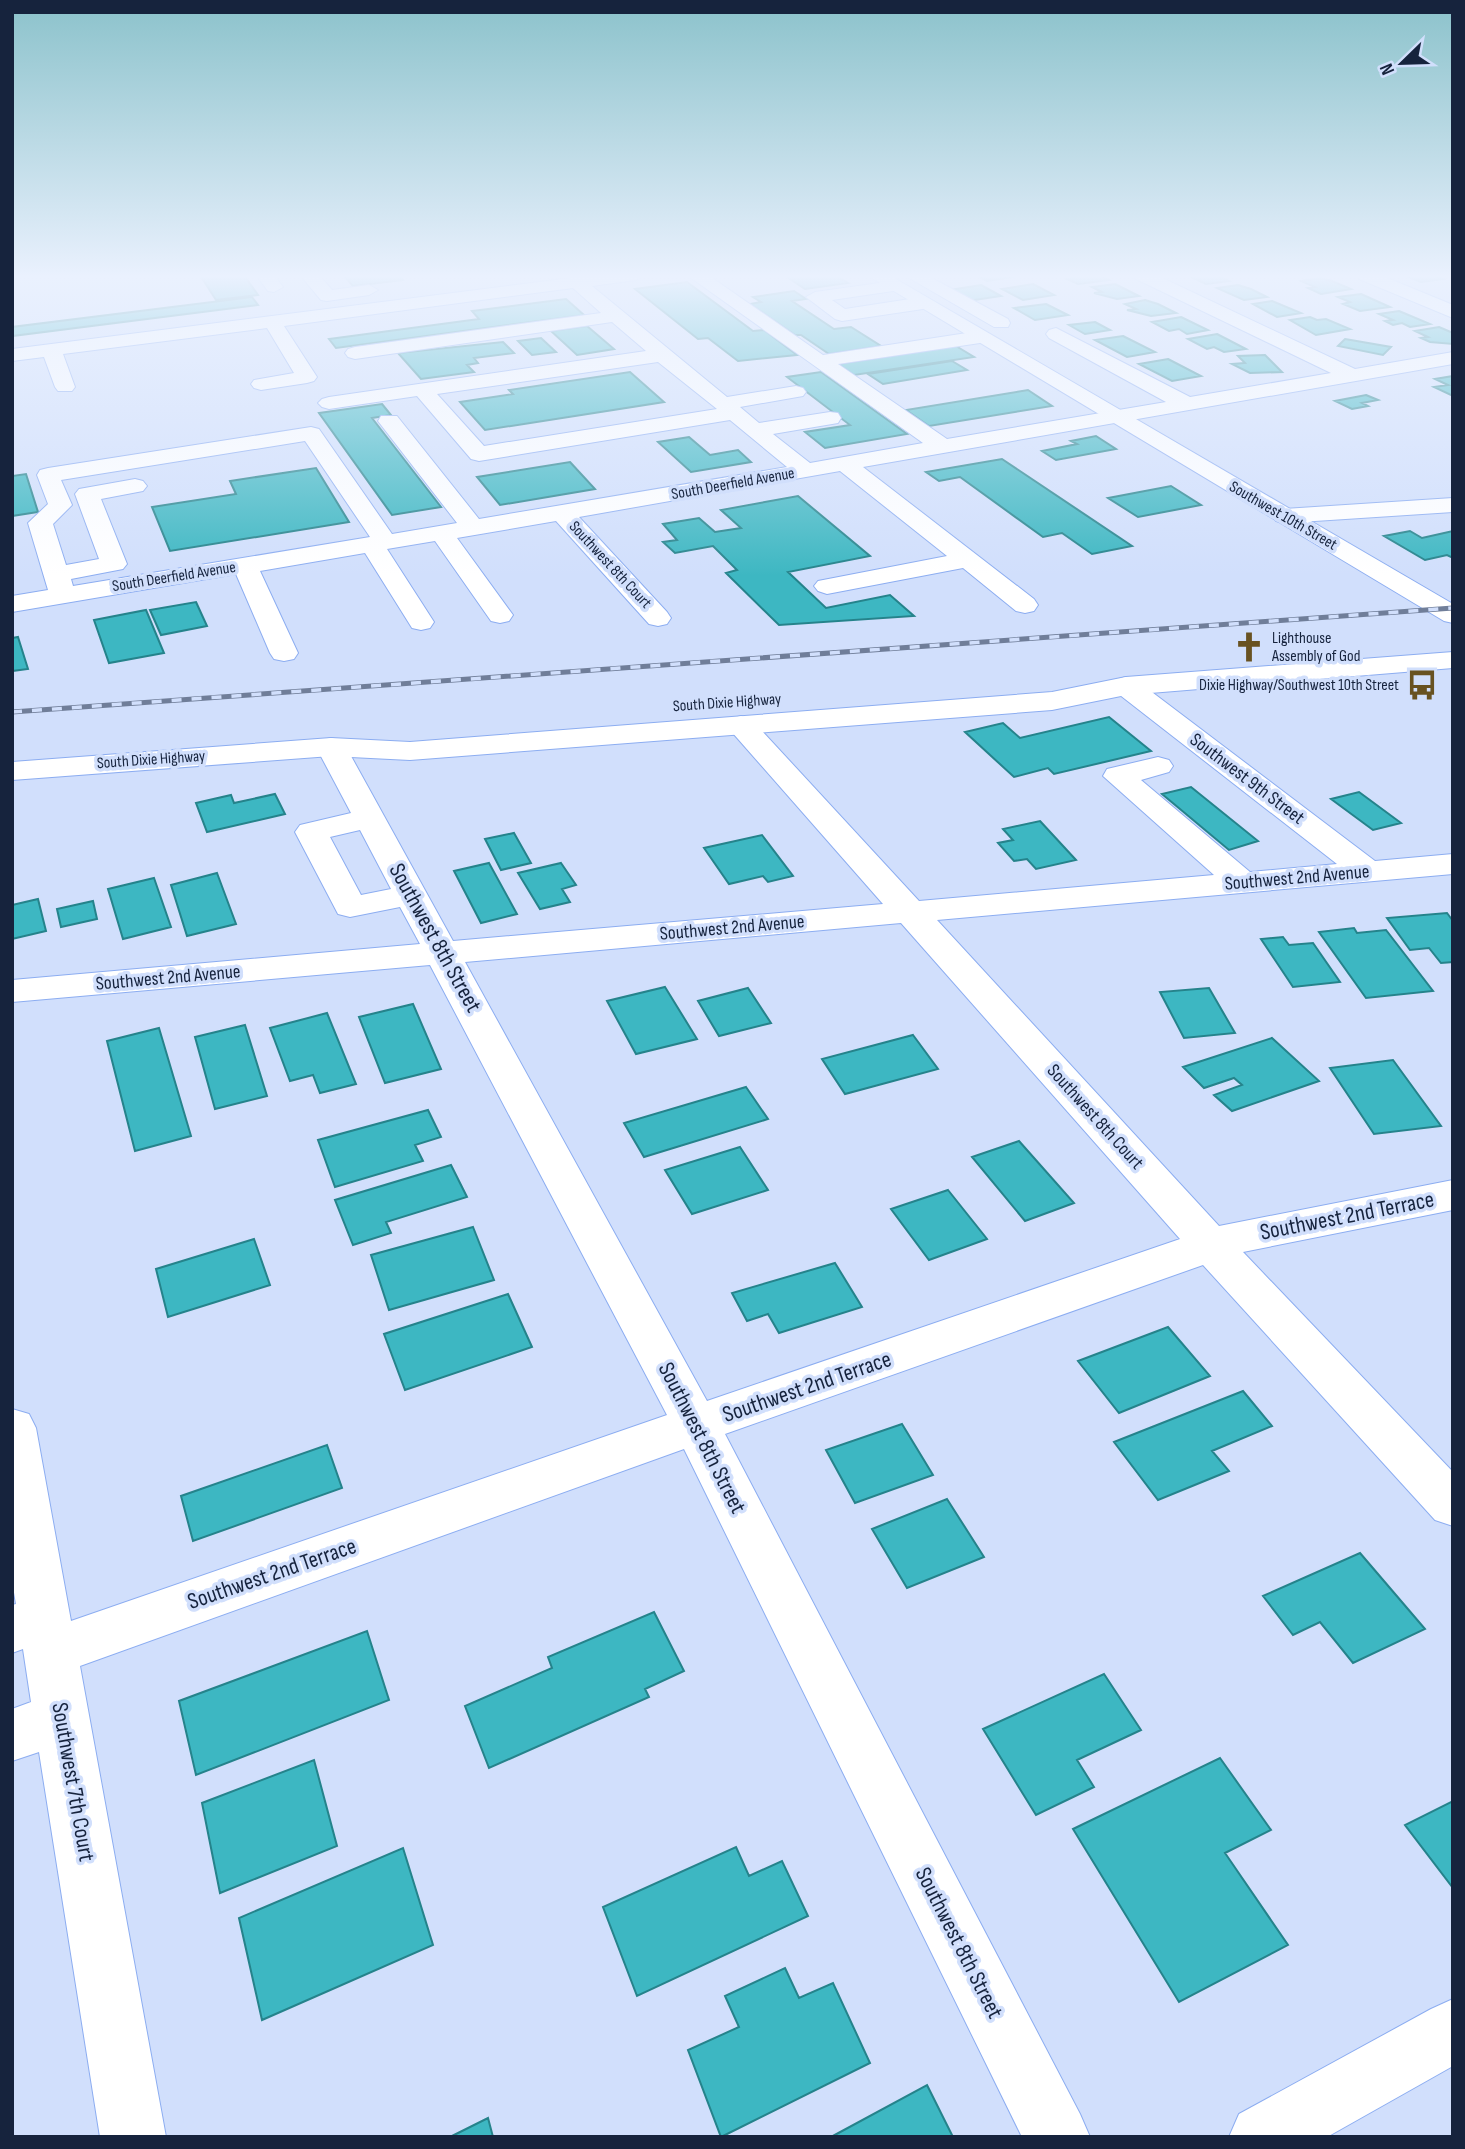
<svg xmlns="http://www.w3.org/2000/svg" width="1465" height="2149" font-family="'Sofia Sans Condensed',sans-serif">
	<rect width="100%" height="100%" fill="#d1dffc"/>
	<path fill="#3db7c2" stroke="#25838b" stroke-width="2" d="M200,275H244L258,295L216,300Z
		M398,275L403,280L353,286L344,276Z
		M806,275H835L848,283L805,289L787,277Z
		M976,275H1015L1018,276L987,281Z
		M1070,275H1099L1109,280L1078,284L1067,279L1075,278Z
		M1191,275H1216L1229,281L1206,284L1189,276Z
		M1404,275H1434L1443,279L1421,282Z
		M1320,278L1332,281L1351,289L1321,294L1308,288L1315,287L1301,281Z
		M687,282L753,331L764,330L797,355L738,361L708,338L698,339L635,289Z
		M1033,284L1054,295L1023,300L1002,289Z
		M1115,284L1139,296L1117,299L1094,293L1102,292L1092,287Z
		M981,285L1001,296L968,301L949,290Z
		M1238,285L1251,289L1267,297L1244,300L1217,288Z
		M794,291L806,299L792,301L834,329L851,327L881,346L829,354L801,335H795L750,304L761,302L753,297Z
		M1361,294L1390,307L1360,311L1343,304L1350,302L1338,297Z
		M252,297L258,305L12,336V327Z
		M566,299L584,315L336,348L329,339L479,319L472,311Z
		M1145,300L1158,304L1176,313L1151,316L1127,310L1136,309L1125,304Z
		M1272,301L1301,313L1277,317L1253,304Z
		M1046,304L1068,315L1035,320L1014,308Z
		M1399,311L1430,324L1410,327L1402,323L1393,325L1385,321L1393,320L1379,314Z
		M1181,317L1208,330L1187,334L1179,329L1169,331L1152,322Z
		M1310,317L1317,320L1326,319L1350,329L1316,335L1290,320Z
		M1095,322L1110,330L1085,334L1069,325Z
		M587,326L614,349L577,355L551,331Z
		M1439,327L1453,333V344L1430,342L1421,338L1428,337L1415,331Z
		M1217,334L1246,349L1224,352L1214,347L1207,349L1188,339Z
		M1123,336L1155,352L1127,357L1095,340Z
		M541,338L556,352L532,355L518,341Z
		M1345,339L1391,347L1383,355L1338,346Z
		M503,342L514,353L474,358L478,363L467,365L474,372L421,379L398,353Z
		M956,346L974,357L854,375L838,364Z
		M1265,355L1282,372L1250,373L1232,364L1245,363L1238,356Z
		M1168,359L1201,376L1172,381L1139,364Z
		M952,361L967,370L883,384L868,374Z
		M630,372L664,402L485,430L460,402L513,394L509,390Z
		M821,372L907,434L825,448L805,432L850,425L787,377Z
		M1453,376V396L1434,387L1448,385L1435,379Z
		M1028,390L1052,406L929,426L906,410Z
		M1366,395L1378,400L1362,403L1368,406L1352,409L1335,401Z
		M382,404L391,415L372,418L441,507L392,515L319,413Z
		M1096,436L1116,449L1056,460L1042,451L1077,444L1071,441Z
		M689,437L710,455L738,450L751,462L691,472L658,442Z
		M1002,459L1132,546L1092,554L1062,533L1043,537L960,477L939,481L926,472Z
		M570,462L595,489L500,505L477,477Z
		M316,468L349,522L170,551L152,507L236,494L230,481Z
		M26,474L38,512L12,516V476Z
		M1171,486L1201,505L1138,517L1108,498Z
		M798,496L870,556L788,572L826,608L890,595L914,616L779,625L726,573L737,570L713,546L675,553L663,542L677,540L663,524L699,518L715,532L741,528L721,510Z
		M1410,531L1422,538L1453,531V558L1447,555L1425,560L1384,536Z
		M196,602L207,626L161,635L150,610Z
		M146,610L164,653L109,663L94,620Z
		M18,637L28,669L12,671V638Z
		M1109,717L1151,751L1054,774L1048,768L1014,777L965,732L1003,723L1020,738Z
		M1191,787L1258,841L1229,850L1162,794Z
		M1359,792L1401,823L1373,830L1331,799Z
		M275,794L285,814L207,832L196,803L231,795L234,803Z
		M1040,821L1076,860L1036,869L1027,859L1014,861L998,843L1013,840L1003,829Z
		M514,833L531,863L501,870L485,839Z
		M762,835L793,876L768,882L763,876L729,884L704,848Z
		M489,863L517,914L481,923L454,871Z
		M561,863L576,885L562,889L570,902L540,909L518,873Z
		M217,873L236,924L187,936L171,885Z
		M154,878L171,927L123,939L108,889Z
		M38,899L46,931L12,939V905Z
		M93,901L97,919L61,927L57,909Z
		M1447,913L1453,921V962L1441,963L1429,948L1410,950L1387,918Z
		M1354,928L1357,933L1386,930L1433,991L1366,998L1319,932Z
		M1283,937L1289,945L1313,943L1340,982L1293,987L1261,939Z
		M665,987L697,1039L636,1054L607,1001Z
		M748,988L771,1023L719,1036L698,1001Z
		M1209,988L1235,1033L1184,1038L1160,992Z
		M413,1004L441,1069L385,1083L359,1017Z
		M327,1013L356,1084L320,1093L313,1075L290,1081L270,1028Z
		M245,1025L267,1096L215,1109L195,1037Z
		M159,1028L191,1136L135,1151L107,1041Z
		M913,1035L938,1069L845,1094L822,1059Z
		M1272,1038L1319,1081L1232,1111L1214,1095L1242,1085L1234,1078L1204,1088L1183,1067Z
		M1393,1060L1441,1126L1374,1134L1330,1068Z
		M746,1087L768,1119L644,1157L624,1123Z
		M428,1110L441,1137L415,1145L423,1161L335,1187L318,1140Z
		M1019,1141L1074,1203L1025,1221L972,1157Z
		M740,1147L768,1190L692,1214L665,1170Z
		M451,1165L467,1197L386,1222L391,1233L353,1245L335,1200Z
		M948,1190L987,1239L929,1260L891,1209Z
		M473,1227L494,1280L389,1310L371,1255Z
		M254,1239L270,1285L168,1317L156,1269Z
		M835,1263L862,1307L779,1333L768,1314L747,1321L732,1293Z
		M508,1294L532,1347L405,1390L384,1334Z
		M1168,1327L1210,1376L1119,1413L1078,1361Z
		M1243,1391L1272,1426L1212,1451L1229,1471L1158,1500L1114,1442Z
		M902,1424L933,1475L855,1503L826,1450Z
		M327,1445L342,1488L193,1541L181,1496Z
		M947,1499L984,1557L907,1588L872,1529Z
		M1360,1553L1425,1629L1353,1663L1320,1622L1293,1635L1263,1596Z
		M654,1612L684,1671L645,1689L649,1697L489,1768L465,1706L552,1668L548,1657Z
		M367,1631L389,1700L196,1775L179,1701Z
		M1104,1674L1141,1730L1077,1760L1094,1787L1036,1815L983,1729Z
		M1220,1758L1271,1830L1225,1853L1288,1945L1179,2002L1073,1829Z
		M314,1760L337,1846L220,1893L202,1803Z
		M1453,1801V1888L1405,1825Z
		M736,1847L749,1876L782,1861L808,1916L637,1996L603,1907Z
		M403,1848L433,1945L262,2020L239,1918Z
		M785,1968L799,1998L833,1983L870,2063L721,2137L688,2050L739,2027L725,1996Z
		M927,2085L953,2137H831Z
		M488,2118L493,2137H450Z"/>
	<g fill="none" stroke-linecap="round" stroke-linejoin="round">
		<g stroke="#8cadf1" stroke-width="2">
			<path id="minor" d="M256,275H274L283,287L274,292L268,291Z
				M300,275H319L332,290L369,285L378,290L369,295L327,301L321,300Z
				M594,275H645L636,280L592,286L727,397L796,386L803,388L806,392L803,396L740,407L759,423L830,412L838,413L841,418L838,423L773,434L810,463L923,443L687,275H708L823,355L980,331L987,333L990,337L987,341L980,343L838,364L947,439L1166,402L1049,338L1046,334L1049,330L1056,328L1190,397L1331,373L1136,279L1133,275H1156L1355,369L1453,352V364L863,467L1034,599L1038,605L1034,611L1025,613L1016,611L963,568L827,594L818,591L814,586L818,581L947,556L840,471L579,517L667,612L671,618L667,624L658,626L649,624L556,521L457,538L513,615L509,621L500,623L491,621L435,541L387,549L434,622L430,628L421,630L412,628L365,553L260,571L298,653L294,659L284,661L274,659L270,653L236,574L12,612V596L48,590L28,523L48,504L37,475L40,470L48,468L311,427L319,429L392,534L457,523L378,421L381,416H397L479,519L787,467L730,420L479,461L471,459L417,396L329,409L322,407L318,403L322,399L329,397L646,351L612,322L355,359L348,357L345,353L348,349L355,347L601,313L573,288L284,326L317,377L314,381L307,383L261,390L254,388L251,384L254,380L294,373L267,328L63,354L75,387L72,391H58L55,387L44,357L12,361V349ZM658,362L717,409L484,446L437,394ZM305,441L370,537L73,586L71,579L123,569L127,564L101,499L143,491L147,486L143,481L135,479L79,489L75,494L99,559L66,565L53,524L72,505L61,480Z
				M904,275H926L1008,319L1010,323L1008,327H994Z
				M1356,275H1380L1453,305V318L1359,279Z
				M894,281L900,282L903,286L900,290L832,300L845,309L923,297L932,303L923,309L842,321L835,319L806,297L815,292Z
				M1453,498V512L1284,523L1276,521L1272,516L1276,511L1284,509Z
				M1126,677L1136,680L1375,861L1453,854V874L937,920L1219,1226L1453,1180V1210L1243,1252L1453,1472V1526L1435,1520L1203,1265L725,1434L1080,2114L1090,2137H1022L684,1449L80,1666L166,2137H100L39,1752L12,1761V1709L31,1702L23,1649L12,1653V1605L16,1604L12,1581V1409L29,1414L36,1428L71,1621L667,1415L430,965L12,1002V980L420,944L400,907L350,917L338,914L295,832L300,825L351,813L316,747L320,741L331,738L342,741L346,747L453,941L883,904L731,731L726,725L731,719L741,716L751,719L919,901L1214,875L1103,776L1107,769L1158,757L1169,760L1173,766L1169,772L1141,780L1250,872L1337,864L1116,692L1112,686L1116,680ZM360,830L391,889L361,895L330,837ZM901,923L1180,1239L707,1401L465,962Z
				M1453,1999V2066L1327,2137H1229L1239,2114L1431,2009Z"/>
		</g>
		<g stroke="#8cadf1" stroke-width="2">
			<path id="major" d="M867,275H889L1453,604V623L1444,621Z
				M1453,652V668L1126,695L1052,710L410,760L331,756L12,780V762L331,738L410,742L1052,692L1126,677Z"/>
		</g>
		<use href="#minor" fill="#fff" fill-rule="evenodd"/>
		<use href="#major" fill="#fff" fill-rule="evenodd"/>
		<g stroke="#707e99" stroke-width="5">
			<path id="rail" d="M12,712L1453,608"/>
		</g>
		<use href="#rail" stroke="#d1dffc" stroke-width="3.5" stroke-dasharray="10" stroke-linecap="butt"/>
	</g>
	<linearGradient id="sky" x2="0" y2="1"><stop stop-color="#8bc2cb"/><stop offset="0.48" stop-color="#eaf1fe"/><stop offset="1" stop-color="#eaf1fe" stop-opacity="0"/></linearGradient>
	<rect width="1465" height="576" fill="url(#sky)"/>
	<defs>
		<g id="church-bare" transform="scale(2.415)"><path d="M-1.2-6h2.4v3.5h3.3v2.4h-3.3V6h-2.4V-.1h-3.3v-2.4h3.3Z" fill="#685221" stroke="#d1dffc" stroke-width="2.5" paint-order="stroke"/></g>
		<g id="bus-bare" transform="scale(2.415)"><path d="M-5-6H5V4H4V6H2V4H-2V6H-4V4H-5ZM-3.5-4V0h7V-4ZM-3.5 1.2v1.5H-2V1.2ZM2 1.2v1.5H3.5V1.2Z" fill="#685221" stroke="#d1dffc" stroke-width="2.5" paint-order="stroke"/></g>
	</defs>
	<g fill-rule="evenodd">
		<use href="#church-bare" x="1249" y="647"/>
		<use href="#bus-bare" x="1422" y="685"/>
	</g>
	<g text-anchor="middle" dominant-baseline="central" stroke-width="7" stroke-linejoin="round" paint-order="stroke">
		<g font-size="16" fill="#16233d" stroke="#d1dffc">
			<text transform="translate(733 484) rotate(-10)">South Deerfield Avenue</text>
			<text transform="translate(1283 516) rotate(30)">Southwest 10th Street</text>
			<text transform="translate(610 565) rotate(47)">Southwest 8th Court</text>
			<text transform="translate(174 577) rotate(-9)">South Deerfield Avenue</text>
			<text transform="translate(727 703) rotate(-4)">South Dixie Highway</text>
			<text transform="translate(151 760) rotate(-4)">South Dixie Highway</text>
		</g>
		<g font-size="16" fill="#16233d" stroke="#d1dffc" text-anchor="start">
			<text x="1272" y="638">Lighthouse<tspan x="1272" dy="18">Assembly of God</tspan></text>
			<text x="1399" y="685" text-anchor="end">Dixie Highway/Southwest 10th Street</text>
		</g>
		<g font-size="19" fill="#16233d" stroke="#d1dffc">
			<text transform="translate(1247 779) rotate(37)">Southwest 9th Street</text>
			<text transform="translate(1297 878) rotate(-5)">Southwest 2nd Avenue</text>
			<text transform="translate(732 928) rotate(-5)">Southwest 2nd Avenue</text>
			<text transform="translate(168 978) rotate(-5)">Southwest 2nd Avenue</text>
			<text transform="translate(1095 1117) rotate(48)">Southwest 8th Court</text>
		</g>
		<g font-size="23" fill="#16233d" stroke="#d1dffc">
			<text transform="translate(435 938) rotate(61)">Southwest 8th Street</text>
			<text transform="translate(1347 1216) rotate(-11)">Southwest 2nd Terrace</text>
			<text transform="translate(807 1387) rotate(-19)">Southwest 2nd Terrace</text>
			<text transform="translate(702 1438) rotate(63)">Southwest 8th Street</text>
			<text transform="translate(272 1574) rotate(-19)">Southwest 2nd Terrace</text>
			<text transform="translate(73 1782) rotate(80)">Southwest 7th Court</text>
			<text transform="translate(959 1943) rotate(63)">Southwest 8th Street</text>
		</g>
	</g>
	<rect width="1465" height="2149" fill="none" stroke="#16233d" stroke-width="28"/>
	<g transform="translate(1402 63) rotate(247)" stroke="#d1dffc" stroke-width="5" paint-order="stroke">
	<path d="M0-5L12 26L0 18L-12 26Z" fill="#16233d"/>
	<text y="-10" font-size="19" font-weight="bold" text-anchor="middle" fill="#16233d">N</text>
	</g>
</svg>
